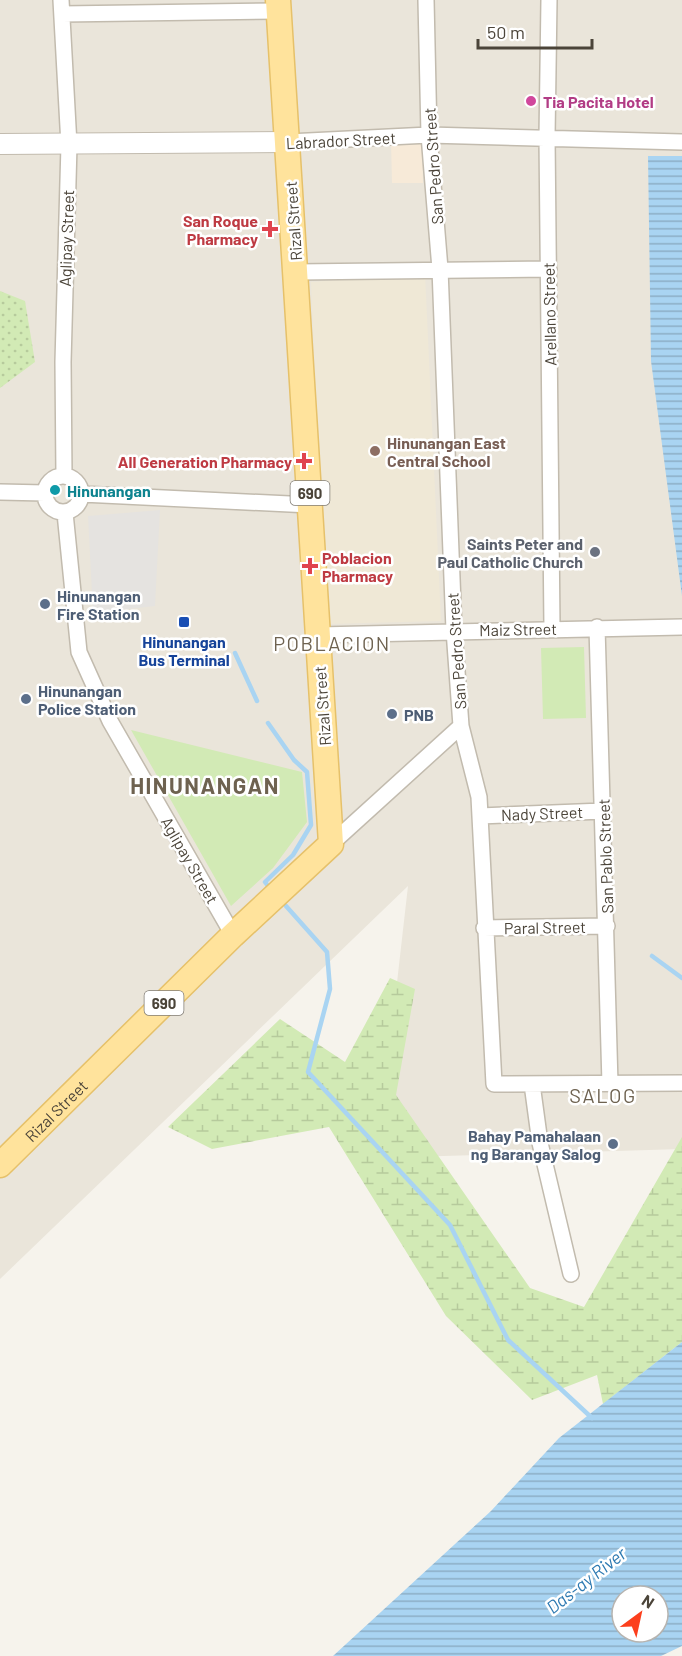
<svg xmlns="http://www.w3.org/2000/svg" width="682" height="1656" font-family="Barlow,sans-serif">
	<defs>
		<pattern id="grass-dots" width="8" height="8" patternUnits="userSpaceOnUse" patternTransform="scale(1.5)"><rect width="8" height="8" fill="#d2eab5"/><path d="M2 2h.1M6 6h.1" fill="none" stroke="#b6ca9c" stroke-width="1.8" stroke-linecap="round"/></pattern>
		<pattern id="wetland-marsh" width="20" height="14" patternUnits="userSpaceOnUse" patternTransform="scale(1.5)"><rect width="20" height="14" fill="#d2eab5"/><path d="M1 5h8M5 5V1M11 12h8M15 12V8" fill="none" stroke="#b6ca9c"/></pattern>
		<pattern id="water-rules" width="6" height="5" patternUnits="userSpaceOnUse" patternTransform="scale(1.5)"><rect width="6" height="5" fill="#a9d4f2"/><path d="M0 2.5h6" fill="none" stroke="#8caec5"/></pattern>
	</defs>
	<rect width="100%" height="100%" fill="#f6f3ec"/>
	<path fill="#eae5da" d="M0,0H682V1149L377,1158L408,886L0,1279Z"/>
	<path fill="#f7ead8" d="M422,139L423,183H392L391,140Z"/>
	<path fill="#efe8d6" d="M425,273L441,621L325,624L311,282Z"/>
	<path fill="url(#grass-dots)" d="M0,291L25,301L35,362L0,388Z"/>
	<path fill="url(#wetland-marsh)" d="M390,978L415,989L396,1095L530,1288L584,1307L682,1137V1342L603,1404L597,1375L532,1400L446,1316L329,1127L212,1149L168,1127L280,1019L345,1062Z"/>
	<path fill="#d2eab5" d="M584,647L586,718L543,719L541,648Z
		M131,730L302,772L307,822L273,868L231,906Z"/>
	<path fill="#e5e3e0" d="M160,510L155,606L93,613L88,516Z"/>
	<path fill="url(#water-rules)" fill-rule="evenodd" d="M648,156H682V596L651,361Z
		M682,1342V1646L661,1656H333L491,1511L559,1438ZM622,1596H658V1632H622Z"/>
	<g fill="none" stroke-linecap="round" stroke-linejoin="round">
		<path stroke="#a9d4f2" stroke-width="4.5" d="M235,653L257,701
			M268,723L294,760L307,772L311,825L293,855L265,882L268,886
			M286,906L327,952L330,989L308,1072L450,1225L508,1340L592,1418
			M652,956L682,978"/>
		<g stroke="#c2bbae" stroke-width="18">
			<path id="minor" d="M61,0L69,145L63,362L64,476
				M426,0L429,135L440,269L454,630L461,726L479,797L494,1084L682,1083
				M549,0L547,137L552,628
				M62,14L278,11
				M288,142L429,135L682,142
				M297,272L549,269
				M45 494a18 18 0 1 1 36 0a18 18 0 1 1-36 0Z
				M0,492L45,493
				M82,494L310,505
				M65,513L79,652L110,721L233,935
				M597,627L610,1084
				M318,635L682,627
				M480,816L603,811
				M331,844L461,726
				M484,928L607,926
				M532,1084L540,1143L571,1274"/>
		</g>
		<g stroke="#c2bbae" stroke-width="22">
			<path id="tertiary" d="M0,144L288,142"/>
		</g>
		<g stroke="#e6c16a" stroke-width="27">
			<g id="primary">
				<path id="s1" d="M0,1165L233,935L331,844L278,0"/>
			</g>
		</g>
		<use href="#minor" stroke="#fff" stroke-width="15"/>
		<use href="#tertiary" stroke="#fff" stroke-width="20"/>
		<use href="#primary" stroke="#ffe39c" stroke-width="24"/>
	</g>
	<circle fill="#d1479c" stroke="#fff" stroke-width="2" cx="531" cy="101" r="6"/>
	<g fill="#e0444e" stroke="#fff" stroke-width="2">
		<path d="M267 220h6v6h6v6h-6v6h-6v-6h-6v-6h6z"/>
		<path d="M301 452h6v6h6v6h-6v6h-6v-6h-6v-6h6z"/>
		<path d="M307 557h6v6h6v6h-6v6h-6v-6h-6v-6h6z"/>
	</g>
	<circle fill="#8d6e63" stroke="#fff" stroke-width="2" cx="375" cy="451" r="6"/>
	<circle fill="#0f9aa8" stroke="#fff" stroke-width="2" cx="55" cy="490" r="6"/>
	<circle fill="#6b7280" stroke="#fff" stroke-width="2" cx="595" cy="552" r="6"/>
	<g fill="#5c6f8a" stroke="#fff" stroke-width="2">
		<circle cx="45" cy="604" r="6"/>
		<circle cx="26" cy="699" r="6"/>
		<circle cx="392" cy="714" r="6"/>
		<circle cx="613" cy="1144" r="6"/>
	</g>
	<rect fill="#1a4fb4" stroke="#fff" stroke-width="2" x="178" y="616" width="12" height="12" rx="3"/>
	<g text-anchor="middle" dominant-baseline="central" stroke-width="5" stroke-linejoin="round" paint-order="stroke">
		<g fill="#fff" stroke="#817c74" stroke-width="1.5">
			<rect x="290.5" y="481" width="39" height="24" rx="4.5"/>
			<rect x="144.5" y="991" width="39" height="24" rx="4.5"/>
		</g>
		<g font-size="15" font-weight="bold" fill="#4b4439">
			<text x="310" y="493">690</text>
			<text x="164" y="1003">690</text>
		</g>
		<g font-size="16" font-weight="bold" fill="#b23c85" stroke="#fff" text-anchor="start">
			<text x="543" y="101">Tia Pacita Hotel</text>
		</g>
		<g font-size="16" fill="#4b4439" stroke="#fff">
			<text transform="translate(341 140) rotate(-3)">Labrador Street</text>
			<text transform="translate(433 166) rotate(-94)">San Pedro Street</text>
			<text transform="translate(293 221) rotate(-94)">Rizal Street</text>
			<text transform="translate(66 238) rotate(-88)">Aglipay Street</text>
			<text transform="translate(549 314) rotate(-91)">Arellano Street</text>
			<text transform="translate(518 629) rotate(-1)">Maiz Street</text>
			<text transform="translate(456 651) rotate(-94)">San Pedro Street</text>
			<text transform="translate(322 706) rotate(-94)">Rizal Street</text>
			<text transform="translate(542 813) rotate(-2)">Nady Street</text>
			<text transform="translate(605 856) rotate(-92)">San Pablo Street</text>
			<text transform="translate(190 860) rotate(60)">Aglipay Street</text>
			<text transform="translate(545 927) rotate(-1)">Paral Street</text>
			<text stroke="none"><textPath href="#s1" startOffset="78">Rizal Street</textPath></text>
		</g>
		<g font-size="16" font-weight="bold" fill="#be3a42" stroke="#fff" text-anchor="end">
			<text x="258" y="220">San Roque<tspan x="258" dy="18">Pharmacy</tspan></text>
			<text x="292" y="461">All Generation Pharmacy</text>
			<text x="322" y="557" text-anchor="start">Poblacion<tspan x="322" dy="18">Pharmacy</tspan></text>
		</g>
		<g font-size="16" font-weight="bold" fill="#785e54" stroke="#fff" text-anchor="start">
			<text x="387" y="442">Hinunangan East<tspan x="387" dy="18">Central School</tspan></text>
		</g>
		<g font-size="16" font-weight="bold" fill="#0d838f" stroke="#fff" text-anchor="start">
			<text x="67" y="490">Hinunangan</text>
		</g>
		<g font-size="16" font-weight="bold" fill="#5b616d" stroke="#fff" text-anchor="end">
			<text x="583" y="543">Saints Peter and<tspan x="583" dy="18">Paul Catholic Church</tspan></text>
		</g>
		<g font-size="16" font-weight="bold" fill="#4e5e75" stroke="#fff" text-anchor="start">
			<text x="57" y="595">Hinunangan<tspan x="57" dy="18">Fire Station</tspan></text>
			<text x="38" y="690">Hinunangan<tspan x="38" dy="18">Police Station</tspan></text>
			<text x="404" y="714">PNB</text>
			<text x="601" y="1135" text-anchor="end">Bahay Pamahalaan<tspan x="601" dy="18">ng Barangay Salog</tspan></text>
		</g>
		<g font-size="16" font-weight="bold" fill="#164399" stroke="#fff">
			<text x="184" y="641">Hinunangan<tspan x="184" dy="18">Bus Terminal</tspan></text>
		</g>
		<g font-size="18" font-style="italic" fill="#2e7ab2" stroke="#fff">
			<text transform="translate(586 1580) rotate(-38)">Das-ay River</text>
		</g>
		<g font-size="20" letter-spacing="1.5" fill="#6e6250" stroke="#fff">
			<text x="332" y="643">POBLACION</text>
			<text x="603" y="1095">SALOG</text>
		</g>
		<g font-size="22" font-weight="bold" letter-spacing="1.5" fill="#6e6250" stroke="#fff">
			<text x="205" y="785">HINUNANGAN</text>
		</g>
	</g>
	<g transform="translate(640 1614) rotate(33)"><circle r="28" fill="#ffffff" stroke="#b7b4b0" stroke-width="1.5"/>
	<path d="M0-4.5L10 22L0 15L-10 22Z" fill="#fc3f1d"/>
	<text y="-9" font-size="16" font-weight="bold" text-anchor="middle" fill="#4b4439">N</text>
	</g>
	<path d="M478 39v9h114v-9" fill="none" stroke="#4b4439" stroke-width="3"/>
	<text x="487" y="39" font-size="18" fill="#4b4439" stroke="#ffffff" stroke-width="4.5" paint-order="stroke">50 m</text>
</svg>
